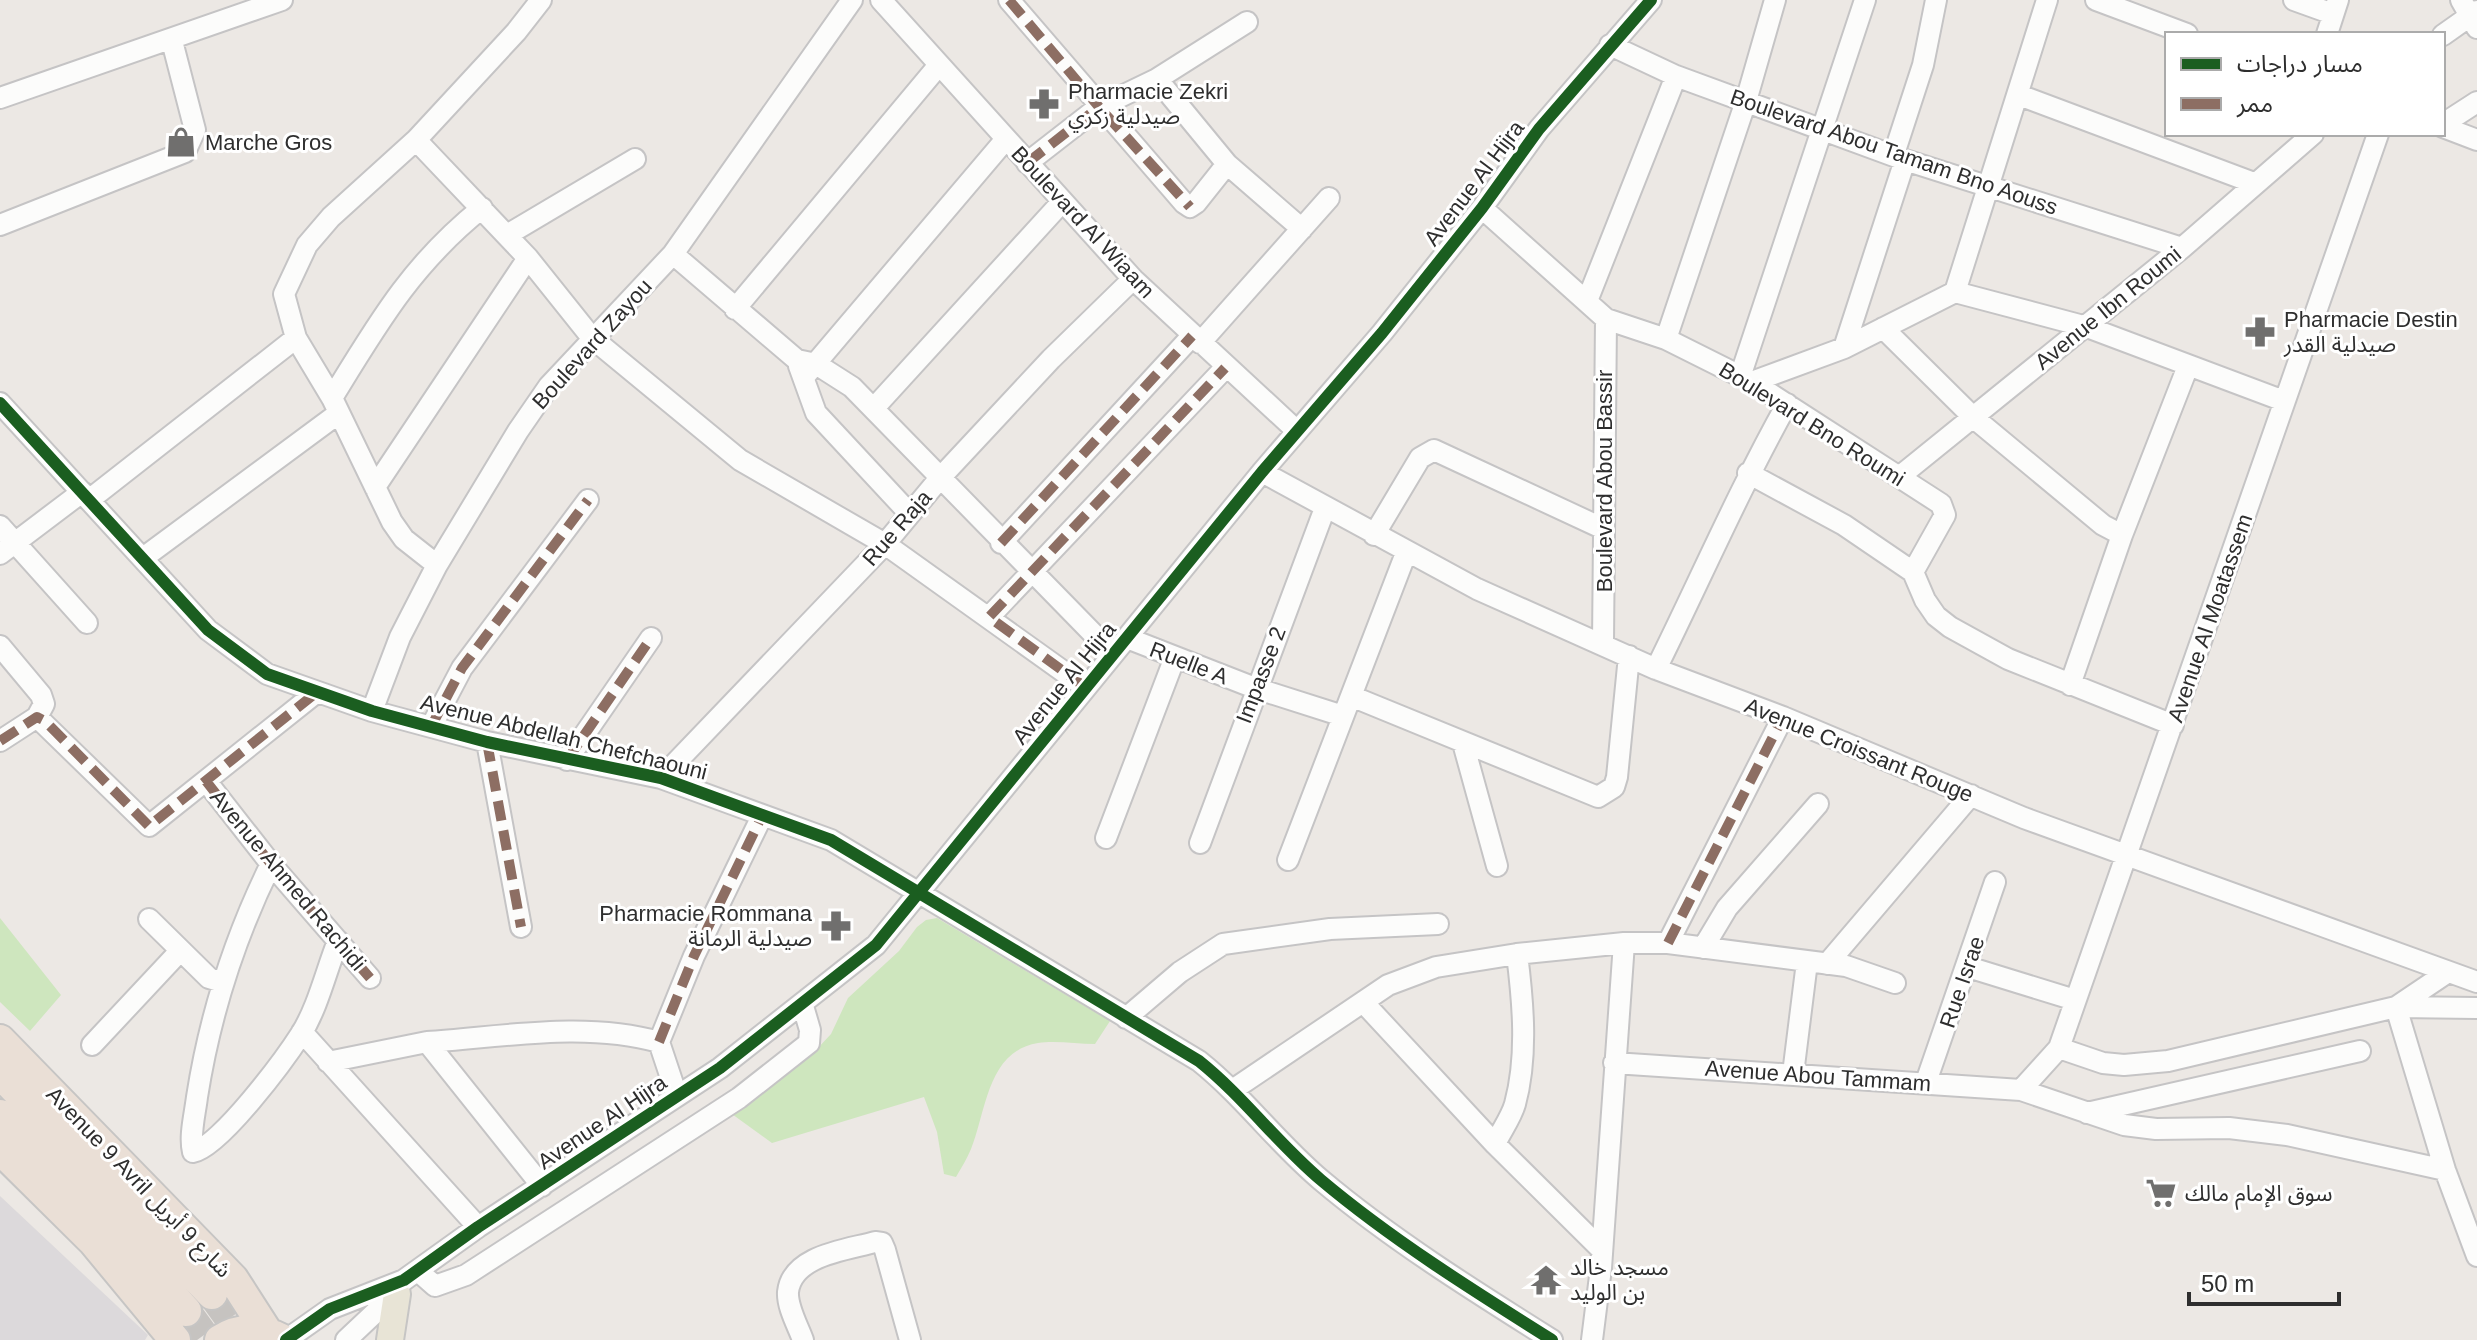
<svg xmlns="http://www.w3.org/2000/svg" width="2477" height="1340" font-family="Arial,'Noto Sans Arabic',sans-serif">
	<rect width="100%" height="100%" fill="#ece8e4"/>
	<path fill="#dcd9db" d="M0,1196L148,1335L145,1340H0Z"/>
	<path fill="#cee6be" d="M0,918L61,995L30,1031L0,1002Z
		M937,918L1110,1021L1095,1044C1077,1044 1055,1040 1038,1043C987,1051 986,1113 971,1149C967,1159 961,1168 956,1177L944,1174L937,1132L924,1097L772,1143L725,1109L817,1049L831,1034L848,998L899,951L917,927L926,920Z"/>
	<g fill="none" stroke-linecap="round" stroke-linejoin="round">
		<path stroke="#c6c3c0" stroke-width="30" stroke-dasharray="30 15" stroke-linecap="butt" d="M212,1294L245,1340
			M186,1311L207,1340"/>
		<g stroke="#c5c4c5" stroke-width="24">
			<path id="minor" d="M881,0L1133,279L1297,431
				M1009,0L1184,203L1190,207L1196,203L1227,164
				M2096,0L2187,34
				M2294,0L2333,14
				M2461,0L2477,28
				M2327,34L2338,0
				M2443,35L2477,11
				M1610,45L1676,76L1905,160L2182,248
				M1157,79L1227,164L1302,229
				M2019,95L2254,183
				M0,98L282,0
				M2443,124L2477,102
				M2443,127L2477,140
				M416,140L528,258L592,338L740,460L885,544L1085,687
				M1894,154L1923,65L1936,0
				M1027,163L1099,107L1157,79L1247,22
				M1482,208L1606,319L1666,339L1752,382L1941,504L1945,515L1913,572L1925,600L1936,616L1950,627L2008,659L2173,725
				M0,225L185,152L195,130L172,41
				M507,235L635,159
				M673,254L797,360L816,364L852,387L1113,654
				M1955,292L2047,0
				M1587,301L1676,76
				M735,309L939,65
				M1883,328L1974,418L2103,525L2122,535
				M1666,339L1746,101L1775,0
				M1200,343L1329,198
				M1844,348L1905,160
				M799,366L816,413L910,514
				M804,377L1006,139
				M1740,377L1865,0
				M1752,382L1844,348L1955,292L2087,327L2284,401
				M332,398C378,323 412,264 482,208
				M0,403L208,630L267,674L372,711L487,742L661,778L831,840L1199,1061C1244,1097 1277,1143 1321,1180C1391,1239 1474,1291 1552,1340
				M874,408L1061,203
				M1262,472L1477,589L1656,669L1783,717L2024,818L2477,982
				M1748,473L1844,525L1913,572
				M1899,477L2182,248L2313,134
				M375,487L528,258
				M89,500L296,338
				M0,526L87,623
				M1374,535L1420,458L1434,450L1604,529
				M1001,543L1192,336
				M0,554L82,492
				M143,558L339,413
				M437,565L404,539L392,522L332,398L296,338L284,294L307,245L331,217L416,140L516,32L541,0
				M989,617L1225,368
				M1127,638L1255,688L1343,716
				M1603,643L1606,319
				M0,646L41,695L44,704L37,717L0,741
				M1656,669C1700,580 1739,490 1787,404
				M2070,685L2122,535L2188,366
				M1351,696L1598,797L1614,787L1617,777L1629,656
				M372,711L400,637L437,565L518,431L549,386L673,254L852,0
				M37,717L149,826L317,692
				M432,725L462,668L588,500
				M487,742L521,927
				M1463,743L1497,866
				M567,760L651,638
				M661,778L885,544L940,478L1051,359L1133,279
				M206,781L271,864L370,978
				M1106,838L1175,657
				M1200,843L1325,508
				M1288,860L1406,553
				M271,864C234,939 210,1014 197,1097C195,1114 189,1136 193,1152C220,1147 285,1059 301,1034C318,1007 326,971 338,941
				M149,919L209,978L222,982
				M1668,943L1783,717
				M1703,948L1727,908L1818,804
				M1827,964L1971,795
				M1968,967L2075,1000
				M1363,1002L1495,1144L1602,1250
				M2477,1008L2396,1007L2445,1170L2477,1256
				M1126,1018L1180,972L1223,944L1330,929L1438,924
				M302,1032L478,1227
				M427,1042C502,1037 585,1021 659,1042L677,1096
				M659,1042L694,956L762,816
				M92,1045L180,951
				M2059,1048L2103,1063L2124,1065L2168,1061L2396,1007L2448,972
				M328,1062L427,1042L542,1186
				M1614,1063L2021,1090L2124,1125L2156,1129L2229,1128L2287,1135L2445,1170
				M1793,1074L1807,962
				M1926,1082L1995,882
				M1234,1089L1388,985L1436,967L1517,954L1624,943H1668L1846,966L1895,983
				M2021,1090L2059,1048L2378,134
				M2087,1113L2360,1051
				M1495,1144C1501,1131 1511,1118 1515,1104C1528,1056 1523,1002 1517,954
				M418,1271L435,1286L466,1275L739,1098L809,1043L810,1030L803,1006
				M286,1340L330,1309L404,1280L478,1227L720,1068L876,945L1262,472L1382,333L1482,208L1539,129L1651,0
				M346,1340L398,1291
				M803,1340C798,1326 787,1307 788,1292C792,1255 847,1250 875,1242L882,1243L885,1250L910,1340
				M1592,1340L1601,1268L1624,943"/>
		</g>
		<g stroke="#c6c5c4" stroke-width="30">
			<path id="major" d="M390,1340L397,1294"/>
		</g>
		<g stroke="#c6c5c4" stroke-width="34">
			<path id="highway" d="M0,1040L233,1279L267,1332
				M0,1073L212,1294
				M0,1115L76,1189L186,1311
				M0,1149L93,1241L175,1340
				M220,1340C240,1327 259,1328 281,1339"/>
		</g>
		<use href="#minor" stroke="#fcfcfb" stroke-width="20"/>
		<use href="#major" stroke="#e8e4d6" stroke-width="26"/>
		<use href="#highway" stroke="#eadfd6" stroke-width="30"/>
		<path stroke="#8d6e63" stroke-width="10" stroke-dasharray="20 10" stroke-linecap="butt" d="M1009,0L1099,107L1190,207
			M1027,163L1099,107
			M1001,543L1192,336
			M1085,687L989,617L1225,368
			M432,725L462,668L588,500
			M0,741L37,717L45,721L149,826L317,692
			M487,742L521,927
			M567,760L651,638
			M206,781L271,864L370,978
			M1668,943L1783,717
			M659,1042L694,956L762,816"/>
		<g stroke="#fff" stroke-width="17">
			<path id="cycleway" d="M0,403L208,630L267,674L372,711L487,742L661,778L831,840L1199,1061C1244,1097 1277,1143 1321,1180C1391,1239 1474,1291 1552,1340
				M286,1340L330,1309L404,1280L478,1227L720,1068L876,945L1262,472L1382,333L1482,208L1539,129L1651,0"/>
		</g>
		<use href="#cycleway" stroke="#1b5e20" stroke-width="12"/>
	</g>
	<defs>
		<g id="pharmacy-bare" transform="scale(2.4)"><path d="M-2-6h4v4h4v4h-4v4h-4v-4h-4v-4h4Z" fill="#706f6e" stroke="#fff" stroke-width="2.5" paint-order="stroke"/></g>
		<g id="shop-bare" transform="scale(2.4)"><path d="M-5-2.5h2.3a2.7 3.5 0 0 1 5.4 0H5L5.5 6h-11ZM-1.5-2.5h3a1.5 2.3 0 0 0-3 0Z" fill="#706f6e" stroke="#fff" stroke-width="2.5" paint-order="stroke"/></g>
		<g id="supermarket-bare" transform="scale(2.4)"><path d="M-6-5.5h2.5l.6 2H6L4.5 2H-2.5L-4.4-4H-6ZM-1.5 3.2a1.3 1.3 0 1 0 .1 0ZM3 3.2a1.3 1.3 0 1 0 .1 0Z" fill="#706f6e" stroke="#fff" stroke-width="2.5" paint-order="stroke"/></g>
		<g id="temple-bare" transform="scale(2.4)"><path d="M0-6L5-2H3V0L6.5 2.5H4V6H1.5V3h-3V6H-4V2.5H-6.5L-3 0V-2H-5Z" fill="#706f6e" stroke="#fff" stroke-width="2.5" paint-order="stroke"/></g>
	</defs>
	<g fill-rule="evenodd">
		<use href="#pharmacy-bare" x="1044" y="104"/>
		<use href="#shop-bare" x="181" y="142"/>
		<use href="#pharmacy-bare" x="2260" y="332"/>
		<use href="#pharmacy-bare" x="836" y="926"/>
		<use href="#supermarket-bare" x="2161" y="1193"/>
		<use href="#temple-bare" x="1546" y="1280"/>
	</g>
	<g text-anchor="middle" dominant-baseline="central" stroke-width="6" stroke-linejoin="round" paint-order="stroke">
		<g font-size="22" fill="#2e2e2e" stroke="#fff" text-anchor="start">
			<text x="1068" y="91">Pharmacie Zekri<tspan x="1068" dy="25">صيدلية زكري</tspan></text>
			<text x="205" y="142">Marche Gros</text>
			<text x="2284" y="319">Pharmacie Destin<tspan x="2284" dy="25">صيدلية القدر</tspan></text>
			<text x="812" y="913" text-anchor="end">Pharmacie Rommana<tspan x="812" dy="25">صيدلية الرمانة</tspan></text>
			<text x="2185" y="1193">سوق الإمام مالك</text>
			<text x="1570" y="1267">مسجد خالد<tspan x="1570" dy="25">بن الوليد</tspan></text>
		</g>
		<g font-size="22" fill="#2e2e2e" stroke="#fff">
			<text transform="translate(1894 152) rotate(19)">Boulevard Abou Tamam Bno Aouss</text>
			<text transform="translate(1474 183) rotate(-53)">Avenue Al Hijra</text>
			<text transform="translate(1083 222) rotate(47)">Boulevard Al Wiaam</text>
			<text transform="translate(2108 308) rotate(-39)">Avenue Ibn Roumi</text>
			<text transform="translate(592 344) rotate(-48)">Boulevard Zayou</text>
			<text transform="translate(1812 424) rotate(32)">Boulevard Bno Roumi</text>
			<text transform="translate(1604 481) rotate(-90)">Boulevard Abou Bassir</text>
			<text transform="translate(897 528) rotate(-49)">Rue Raja</text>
			<text transform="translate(2210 618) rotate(-71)">Avenue Al Moatassem</text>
			<text transform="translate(1189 663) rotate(21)">Ruelle A</text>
			<text transform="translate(1261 675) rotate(-69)">Impasse 2</text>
			<text transform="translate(1064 683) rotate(-51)">Avenue Al Hijra</text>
			<text transform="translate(564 737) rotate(14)">Avenue Abdellah Chefchaouni</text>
			<text transform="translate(1859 750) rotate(22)">Avenue Croissant Rouge</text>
			<text transform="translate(288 880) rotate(50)">Avenue Ahmed Rachidi</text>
			<text transform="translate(1962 982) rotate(-71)">Rue Israe</text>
			<text transform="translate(1818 1076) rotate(4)">Avenue Abou Tammam</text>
			<text transform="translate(602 1122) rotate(-34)">Avenue Al Hijra</text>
			<text transform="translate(139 1182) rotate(46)">Avenue 9 Avril شارع 9 أبريل</text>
		</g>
	</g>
	<rect x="2165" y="32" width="280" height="104" fill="#ffffff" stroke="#ababab" stroke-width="2"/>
	<rect x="2181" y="58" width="40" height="12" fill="#1b5e20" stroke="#ababab" stroke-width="2"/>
	<text x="2237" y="72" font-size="24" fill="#2e2e2e">مسار دراجات</text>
	<rect x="2181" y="98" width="40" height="12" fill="#8d6e63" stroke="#ababab" stroke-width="2"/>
	<text x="2237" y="112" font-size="24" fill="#2e2e2e">ممر</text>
	<path d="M2189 1292v12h150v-12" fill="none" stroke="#2e2e2e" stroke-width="4"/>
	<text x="2201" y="1292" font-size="24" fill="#2e2e2e" stroke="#ffffff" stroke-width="6" paint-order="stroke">50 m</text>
</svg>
